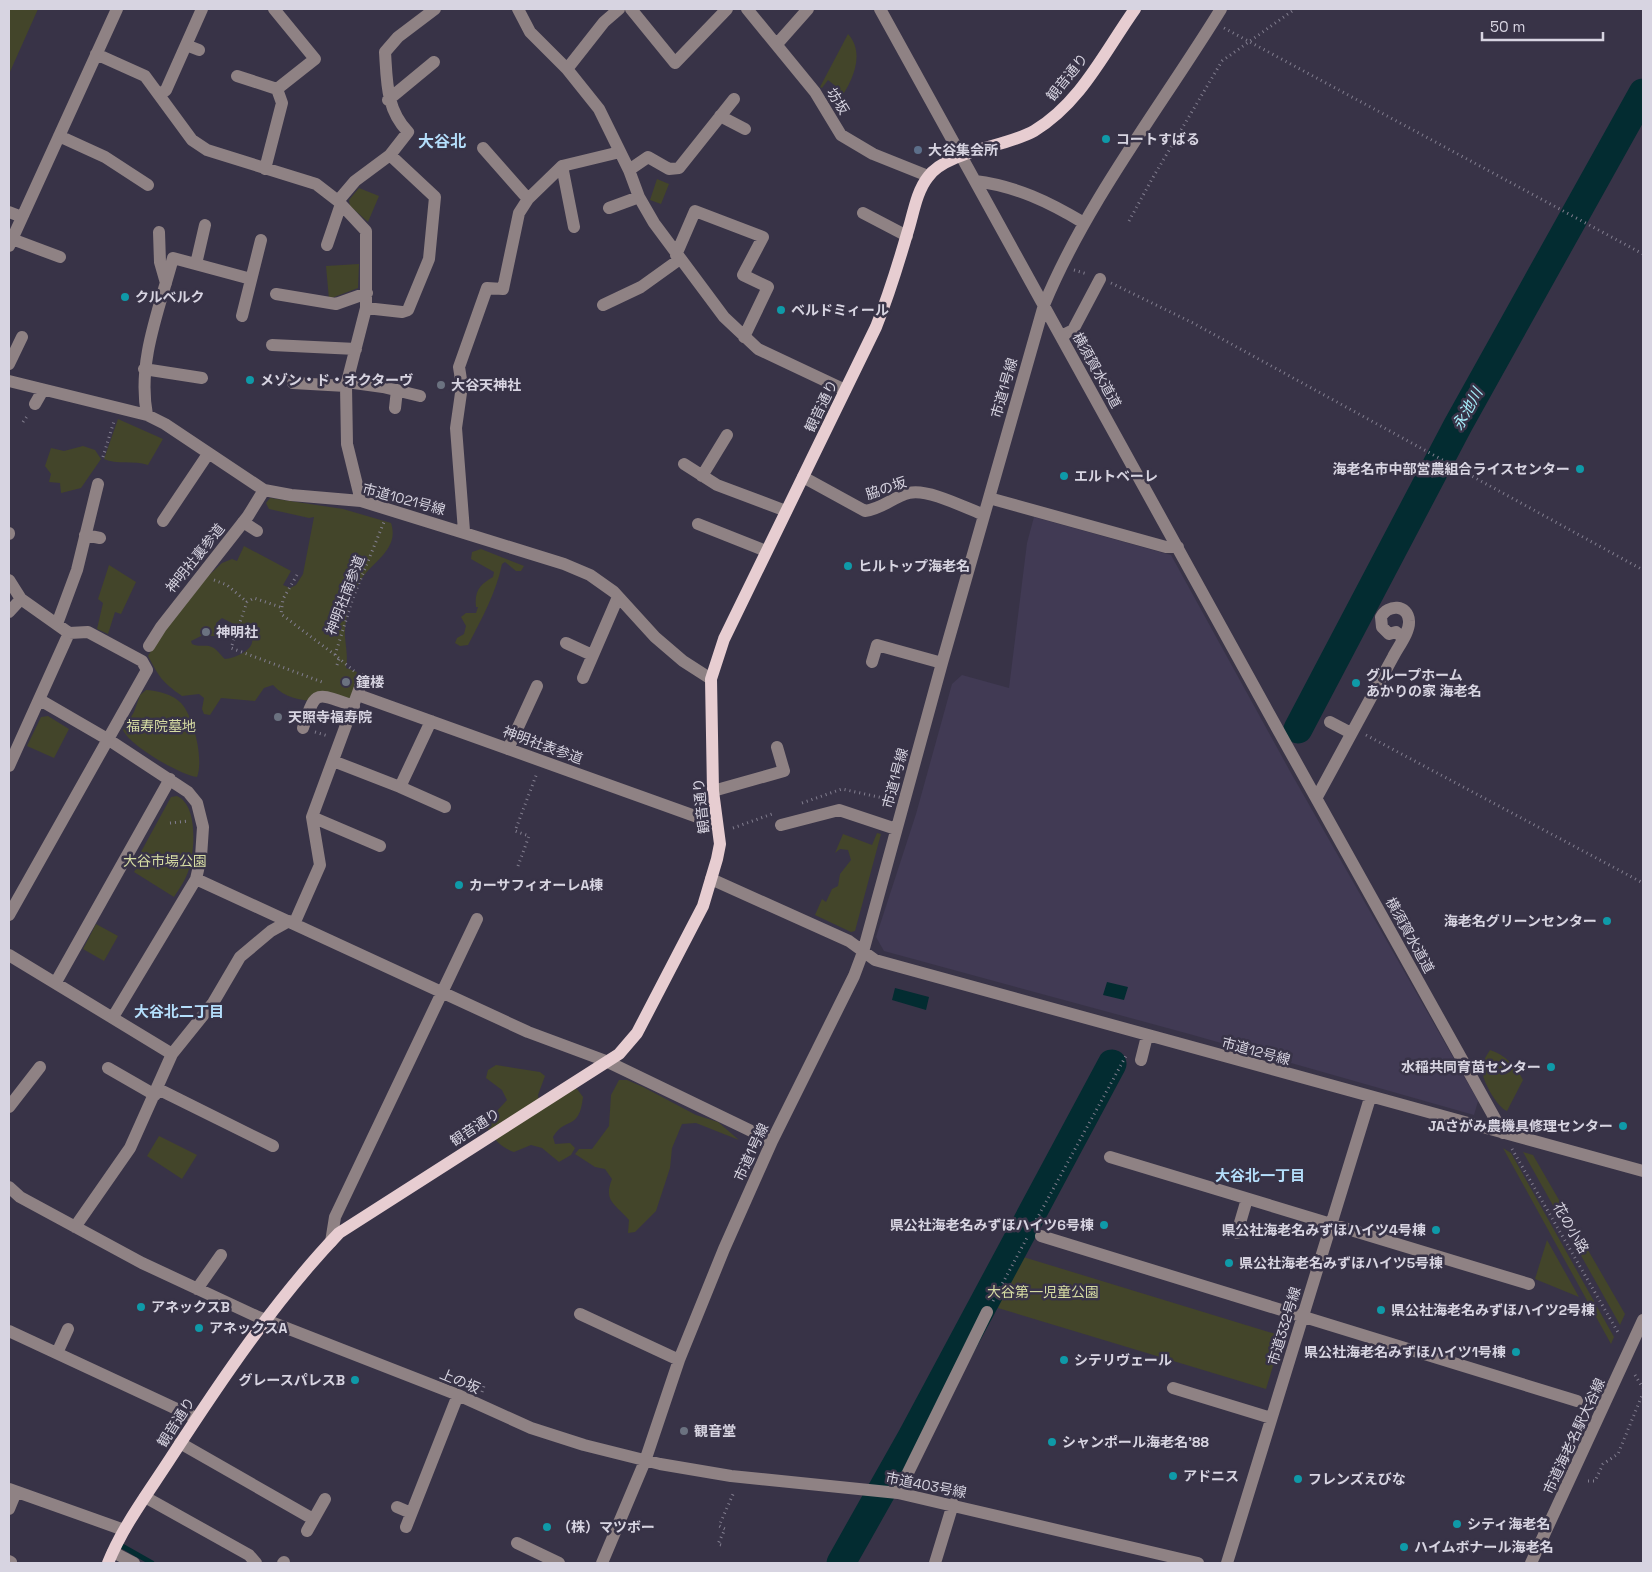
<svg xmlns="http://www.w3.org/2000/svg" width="1652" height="1572" font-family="'Space Grotesk','Noto Sans JP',sans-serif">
	<rect width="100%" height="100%" fill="#383347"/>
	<path fill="#413a54" d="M1034,517L1171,555L1291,773L1478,1101L1474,1115L1193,1035L884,951L876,937L916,814L952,684L962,675L1009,688L1027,543Z"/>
	<path fill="#43452a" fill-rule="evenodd" d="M9,9H38L9,74Z
		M848,34C866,54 852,82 839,101L834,100L832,98L838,88L828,80L822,88L820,87Z
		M657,179L669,184L661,204L650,200Z
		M359,188L379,196L368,222L350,206L349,200Z
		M359,264L358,288L329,299L326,266Z
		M118,419L163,439L148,465C134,460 116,465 104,459Z
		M83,446L95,450L101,459L81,488L61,493L60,483L49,482L51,474L45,466L51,448L64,451Z
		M270,498L343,509L391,523C400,550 371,562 360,581C350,597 344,619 345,637C346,649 348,656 346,668L357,672L352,699C325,700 293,707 273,685L264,688L255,701L221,698L210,715L204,714L202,709L204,698L199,694L182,696C161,681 160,678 148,656L176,606L222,563L232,559L237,561L244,546L291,571L283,585L290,588L296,585L303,574L314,517L309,518L269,509L266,503ZM222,618L234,624H243C246,629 251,633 252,638C255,650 235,658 225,659C220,655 217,648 209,646C203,645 199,647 192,644L191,641L201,636H216L218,630L216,623Z
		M481,549L524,566L521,571H516L505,562L502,564C496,593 482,618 468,645L460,646L455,643L457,638L464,634L466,626L461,617L466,613H476L478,607H476C474,590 481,584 493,577L494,572L471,559L472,552Z
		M109,565L136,582L121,614L115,612L108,634L97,629L103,603L98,599Z
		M146,690C156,690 174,695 181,703C194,717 204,760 197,777C180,775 129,745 123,730L134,712L140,695Z
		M48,716L69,729L54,758L27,746L41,717Z
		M177,796C198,805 195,850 189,869C186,879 180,888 174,897L134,872L139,863L136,861L171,797Z
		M877,833L881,834L855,931L851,932L815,915L822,899L826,902L832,889L838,886L840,874L851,860L848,850L840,849L835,853L843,834L872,845Z
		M96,924L118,936L104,961L83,949Z
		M1490,1050C1504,1054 1517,1067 1523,1080L1507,1111C1497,1107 1484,1083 1482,1072C1481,1064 1486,1056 1490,1050Z
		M496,1065L540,1072L545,1076L538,1095L540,1106L571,1086L577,1089L583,1097C579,1132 565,1116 553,1137L555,1144L570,1143L575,1148L571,1155L559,1162L542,1148L531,1145L514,1152C501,1148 490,1136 486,1123L507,1100L502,1090L486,1078L488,1070Z
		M619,1080H627L643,1087L696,1115L718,1122L739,1140L696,1123L682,1124L672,1148L670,1168L656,1211L635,1232L628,1233L629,1220C615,1204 603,1201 612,1179L605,1169L595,1167L575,1154L579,1149H592L609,1126L611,1095Z
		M159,1136L197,1155L182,1179L147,1156Z
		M1503,1148L1511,1153L1614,1337L1611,1344Z
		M1523,1152L1533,1155L1625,1314L1620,1325Z
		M1547,1240L1579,1297L1535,1279Z
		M1020,1256L1282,1336L1266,1389L998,1308Z"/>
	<path fill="#032c31" d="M1107,982L1128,987L1124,1000L1103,995Z
		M895,988L929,997L926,1010L892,1000Z"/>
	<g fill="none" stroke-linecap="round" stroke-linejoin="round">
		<path stroke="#032c31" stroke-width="5" d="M122,1546L152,1563"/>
		<path stroke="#032c31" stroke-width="29" d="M1298,729L1458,425L1643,93
			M841,1563L912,1437L1112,1064"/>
		<path stroke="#827e8f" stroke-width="3" stroke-dasharray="1 4" stroke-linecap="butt" d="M1224,28L1643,254
			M1129,221L1152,179L1222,61L1295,9
			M1074,270L1087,274
			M1111,283L1193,323L1643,570
			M23,422L28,415
			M103,457L114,421
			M297,575L283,599L281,614L335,655
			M214,580L227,585L247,602
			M280,607L254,598L247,602L231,648L322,682
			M337,665L339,659
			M354,671L335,655L353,598L384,522
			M315,732L328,736
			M1366,735L1643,883
			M802,803L842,789L892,800
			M170,823L189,821
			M733,828L772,814
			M518,866L529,836L515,831L537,773
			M1512,1149L1619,1334
			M1034,1224L1127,1054
			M993,1301L1028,1236
			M1635,1375L1643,1388
			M482,1392L485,1383
			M1588,1481H1595L1603,1464L1618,1454L1643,1393
			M721,1545L718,1544L725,1529L719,1526L734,1492"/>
		<path stroke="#8f8284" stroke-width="12" d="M274,9L315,59L277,89
			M518,9L530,32L567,69L599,109L629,170L639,197L654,223L724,317L758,349L845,390
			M631,9L675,63L727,9
			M747,9L815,92L841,135L873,154L928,176
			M880,9L1277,728L1503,1133
			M777,44L808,9
			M186,45L199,50
			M96,54L145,76L192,140L207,150L316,184L338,201L366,231V308L346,386L347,444L361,501
			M567,69L604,22L619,9
			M237,76L277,89
			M159,95L166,90L202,9
			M388,100L434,62
			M720,116L745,129
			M59,136L105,157L148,185
			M483,148L528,199
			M562,166L574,227
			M265,169L282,103L277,89
			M629,170L648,157L669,169L679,168L734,99
			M975,181C1016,186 1049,202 1084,223
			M338,201L355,181L390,155L408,132C386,109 387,82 385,52L398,37L435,9
			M609,208L639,197
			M9,212L22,217
			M863,213L907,236
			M159,232L160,262L166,283
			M12,239L60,257
			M327,245L341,204
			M9,246L117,9
			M676,255L695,211L763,237L743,275L768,287L744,337
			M196,264L205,225
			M276,294L336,304L367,293
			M603,305L641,287L680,259
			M366,308L402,312L408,310L429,259L435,197L390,155
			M242,316L261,240
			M1061,336L1073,330L1100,279
			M272,345L356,349
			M9,364L22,337
			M144,369L202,378
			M9,381L147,415L165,424L264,490L291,495L361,501L564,564L590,575L614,592L655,637L683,661L711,679
			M347,382L383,387L420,396
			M293,383L346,386
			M35,404L43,390
			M395,408L397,390
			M147,415C137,362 159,310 173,258L251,279
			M684,464L717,485L786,511
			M702,476L727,435
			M803,477L865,511C882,509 893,497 909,493C927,488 966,508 984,515
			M989,498L1166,547H1178
			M163,521L208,454
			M243,522L257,531
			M698,524L766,551
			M464,531L456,428L462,386L459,367L487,288L503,289L519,213L528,199L562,166L620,152
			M9,534V533
			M85,535L100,538
			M9,580L21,599L69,633L88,632L142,661L147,670L9,915
			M9,612L21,599
			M57,624L77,570L98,484
			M566,643L592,655
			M149,646L161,627L248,516L264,490
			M872,662L877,645L942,663
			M583,678L618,597
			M358,695L717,824
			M40,700L109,740L188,792L197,803L203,827L201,857L196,879L113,1017
			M1330,722L1351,733
			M303,728C316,688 315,693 354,706
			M508,749L537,686
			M333,761L400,787L431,721
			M9,766L69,633
			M400,787L445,807
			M713,791L784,771L777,747
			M1317,797L1393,657C1398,647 1410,632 1409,621C1408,604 1388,604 1381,617L1382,627L1389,634L1396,632L1403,638
			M312,817L380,846
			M781,825L839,810L896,829
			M196,879L528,1032L606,1061L772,1141
			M711,879L849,941L875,960L1643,1171
			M294,924L320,865L312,817L363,679
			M9,955L172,1054
			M56,982L170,779
			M1141,1060L1147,1036
			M108,1068L155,1095
			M158,1089L273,1146
			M9,1107L40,1067
			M1110,1157L1529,1284
			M9,1187L20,1197L142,1263L256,1316L458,1395L531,1428L584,1445L660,1464L731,1476L898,1493L1198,1563
			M75,1227L130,1148L172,1054L213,1003L240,957L271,931L289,921
			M1237,1233L1247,1199
			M1041,1236L1577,1401
			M331,1242L335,1217L477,919
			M197,1289L221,1255
			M580,1314L679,1360
			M9,1331L196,1418
			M57,1353L68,1329
			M1173,1388L1271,1418
			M180,1443L313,1519
			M9,1489L124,1530
			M898,1493L987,1312
			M145,1497L249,1555L256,1563
			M397,1507L411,1513
			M9,1509L16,1492
			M406,1527L458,1395
			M307,1531L325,1499
			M517,1543L559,1563
			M113,1552L134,1563
			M9,1561L11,1562
			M283,1563L284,1562
			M602,1563L645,1461L679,1360L724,1249L772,1141L854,976L863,952L942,663L1044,305C1087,201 1162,105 1221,9
			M935,1563L953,1504
			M1227,1563L1370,1098
			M1531,1563L1643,1320"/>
		<path stroke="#e7cdd1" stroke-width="12" d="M108,1563C123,1526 148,1493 170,1459C220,1382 275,1300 339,1233L619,1054L637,1033L703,906L717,859L720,844L713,791L711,679L724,639L876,327C888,297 898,265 907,234C913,216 916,192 928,177C946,151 1006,147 1034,131C1081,103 1105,51 1135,9"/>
	</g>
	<g fill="#0f9aa8" stroke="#383347" stroke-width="2">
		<circle cx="1106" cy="139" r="5"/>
		<circle cx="125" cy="297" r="5"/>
		<circle cx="781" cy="310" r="5"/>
		<circle cx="250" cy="380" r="5"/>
		<circle cx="1580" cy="469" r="5"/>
		<circle cx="1064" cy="476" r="5"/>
		<circle cx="848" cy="566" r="5"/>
		<circle cx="1356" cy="683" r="5"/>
		<circle cx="459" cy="885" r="5"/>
		<circle cx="1607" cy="921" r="5"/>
		<circle cx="1551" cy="1067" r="5"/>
		<circle cx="1623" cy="1126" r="5"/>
		<circle cx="1104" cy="1225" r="5"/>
		<circle cx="1436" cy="1230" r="5"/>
		<circle cx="1229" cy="1263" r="5"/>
		<circle cx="141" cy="1307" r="5"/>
		<circle cx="1381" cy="1310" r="5"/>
		<circle cx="199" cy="1328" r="5"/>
		<circle cx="1516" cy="1352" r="5"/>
		<circle cx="1064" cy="1360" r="5"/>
		<circle cx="355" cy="1380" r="5"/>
		<circle cx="1052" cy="1442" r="5"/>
		<circle cx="1173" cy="1476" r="5"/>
		<circle cx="1298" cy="1479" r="5"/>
		<circle cx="1457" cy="1524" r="5"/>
		<circle cx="547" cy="1527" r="5"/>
		<circle cx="1404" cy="1547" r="5"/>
	</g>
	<circle fill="#5c6f8a" stroke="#383347" stroke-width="2" cx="918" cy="150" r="5"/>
	<g fill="#6b7280" stroke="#383347" stroke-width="2">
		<circle cx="441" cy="385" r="5"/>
		<circle cx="206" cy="632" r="5"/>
		<circle cx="346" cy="682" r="5"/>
		<circle cx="278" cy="717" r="5"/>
		<circle cx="684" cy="1431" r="5"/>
	</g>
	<g text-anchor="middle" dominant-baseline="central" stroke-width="5" stroke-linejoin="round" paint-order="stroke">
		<g font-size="14" fill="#d7d4e1" stroke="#383347">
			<text transform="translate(1067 77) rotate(-51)">観音通り</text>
			<text transform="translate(838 101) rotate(58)">坊坂</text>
			<text transform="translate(1097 370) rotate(61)">横須賀水道道</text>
			<text transform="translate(1004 388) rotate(-74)">市道1号線</text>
			<text transform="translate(821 406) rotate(-64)">観音通り</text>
			<text transform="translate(886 488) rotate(-19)">脇の坂</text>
			<text transform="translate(404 499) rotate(15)">市道1021号線</text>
			<text transform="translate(195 558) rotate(-51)">神明社裏参道</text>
			<text transform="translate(345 595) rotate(-69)">神明社南参道</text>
			<text transform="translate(543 745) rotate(20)">神明社表参道</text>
			<text transform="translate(895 778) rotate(-75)">市道1号線</text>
			<text transform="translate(701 806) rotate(-96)">観音通り</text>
			<text transform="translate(1410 935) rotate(61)">横須賀水道道</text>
			<text transform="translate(1256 1051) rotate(15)">市道12号線</text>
			<text transform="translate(475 1127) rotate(-33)">観音通り</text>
			<text transform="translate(751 1152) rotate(-65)">市道1号線</text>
			<text transform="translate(1571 1228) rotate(60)">花の小路</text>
			<text transform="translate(1284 1326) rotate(-73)">市道332号線</text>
			<text transform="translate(460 1381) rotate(23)">上の坂</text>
			<text transform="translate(176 1422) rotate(-57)">観音通り</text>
			<text transform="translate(1574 1436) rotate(-65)">市道海老名駅大谷線</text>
			<text transform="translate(926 1485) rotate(11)">市道403号線</text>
		</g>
		<g font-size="14" font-weight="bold" fill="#d7d4e1" stroke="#383347" text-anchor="start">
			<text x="1116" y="139">コートすばる</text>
			<text x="928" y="150">大谷集会所</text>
			<text x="135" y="297">クルベルク</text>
			<text x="791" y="310">ベルドミィール</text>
			<text x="260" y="380">メゾン・ド・オクターヴ</text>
			<text x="451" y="385">大谷天神社</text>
			<text x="1570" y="469" text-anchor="end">海老名市中部営農組合ライスセンター</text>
			<text x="1074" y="476">エルトベーレ</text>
			<text x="858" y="566">ヒルトップ海老名</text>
			<text x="216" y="632">神明社</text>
			<text x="1366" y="675">グループホーム<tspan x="1366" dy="16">あかりの家 海老名</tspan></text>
			<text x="356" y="682">鐘楼</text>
			<text x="288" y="717">天照寺福寿院</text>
			<text x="469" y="885">カーサフィオーレA棟</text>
			<text x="1597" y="921" text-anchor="end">海老名グリーンセンター</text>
			<text x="1541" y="1067" text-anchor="end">水稲共同育苗センター</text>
			<text x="1613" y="1126" text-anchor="end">JAさがみ農機具修理センター</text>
			<text x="1094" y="1225" text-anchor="end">県公社海老名みずほハイツ6号棟</text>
			<text x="1426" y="1230" text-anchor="end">県公社海老名みずほハイツ4号棟</text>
			<text x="1239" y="1263">県公社海老名みずほハイツ5号棟</text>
			<text x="151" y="1307">アネックスB</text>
			<text x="1391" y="1310">県公社海老名みずほハイツ2号棟</text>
			<text x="209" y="1328">アネックスA</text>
			<text x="1506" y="1352" text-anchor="end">県公社海老名みずほハイツ1号棟</text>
			<text x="1074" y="1360">シテリヴェール</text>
			<text x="345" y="1380" text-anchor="end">グレースパレスB</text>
			<text x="694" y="1431">観音堂</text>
			<text x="1062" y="1442">シャンポール海老名'88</text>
			<text x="1183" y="1476">アドニス</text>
			<text x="1308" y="1479">フレンズえびな</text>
			<text x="1467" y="1524">シティ海老名</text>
			<text x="557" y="1527">（株）マツボー</text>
			<text x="1414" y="1547">ハイムボナール海老名</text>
		</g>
		<g font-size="14" fill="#d5dba3" stroke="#383347">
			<text x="161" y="726">福寿院墓地</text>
			<text x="165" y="861">大谷市場公園</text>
			<text x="1043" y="1292">大谷第一児童公園</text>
		</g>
		<g font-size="15" font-style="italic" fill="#a6effb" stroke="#383347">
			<text transform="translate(1467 409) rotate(-61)">永池川</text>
		</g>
		<g font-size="15" font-weight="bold" fill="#b4defb" stroke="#383347">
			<text x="179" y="1011">大谷北二丁目</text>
			<text x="1260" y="1175">大谷北一丁目</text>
		</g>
		<g font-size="16" font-weight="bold" fill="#b4defb" stroke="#383347">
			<text x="442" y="141">大谷北</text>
		</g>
	</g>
	<rect width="1652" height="1572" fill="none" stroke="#d7d4e1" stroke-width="20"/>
	<path d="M1482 32v8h121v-8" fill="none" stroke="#d7d4e1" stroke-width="2.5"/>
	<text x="1490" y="32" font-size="15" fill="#d7d4e1" stroke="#383347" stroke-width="4" paint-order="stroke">50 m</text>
</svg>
